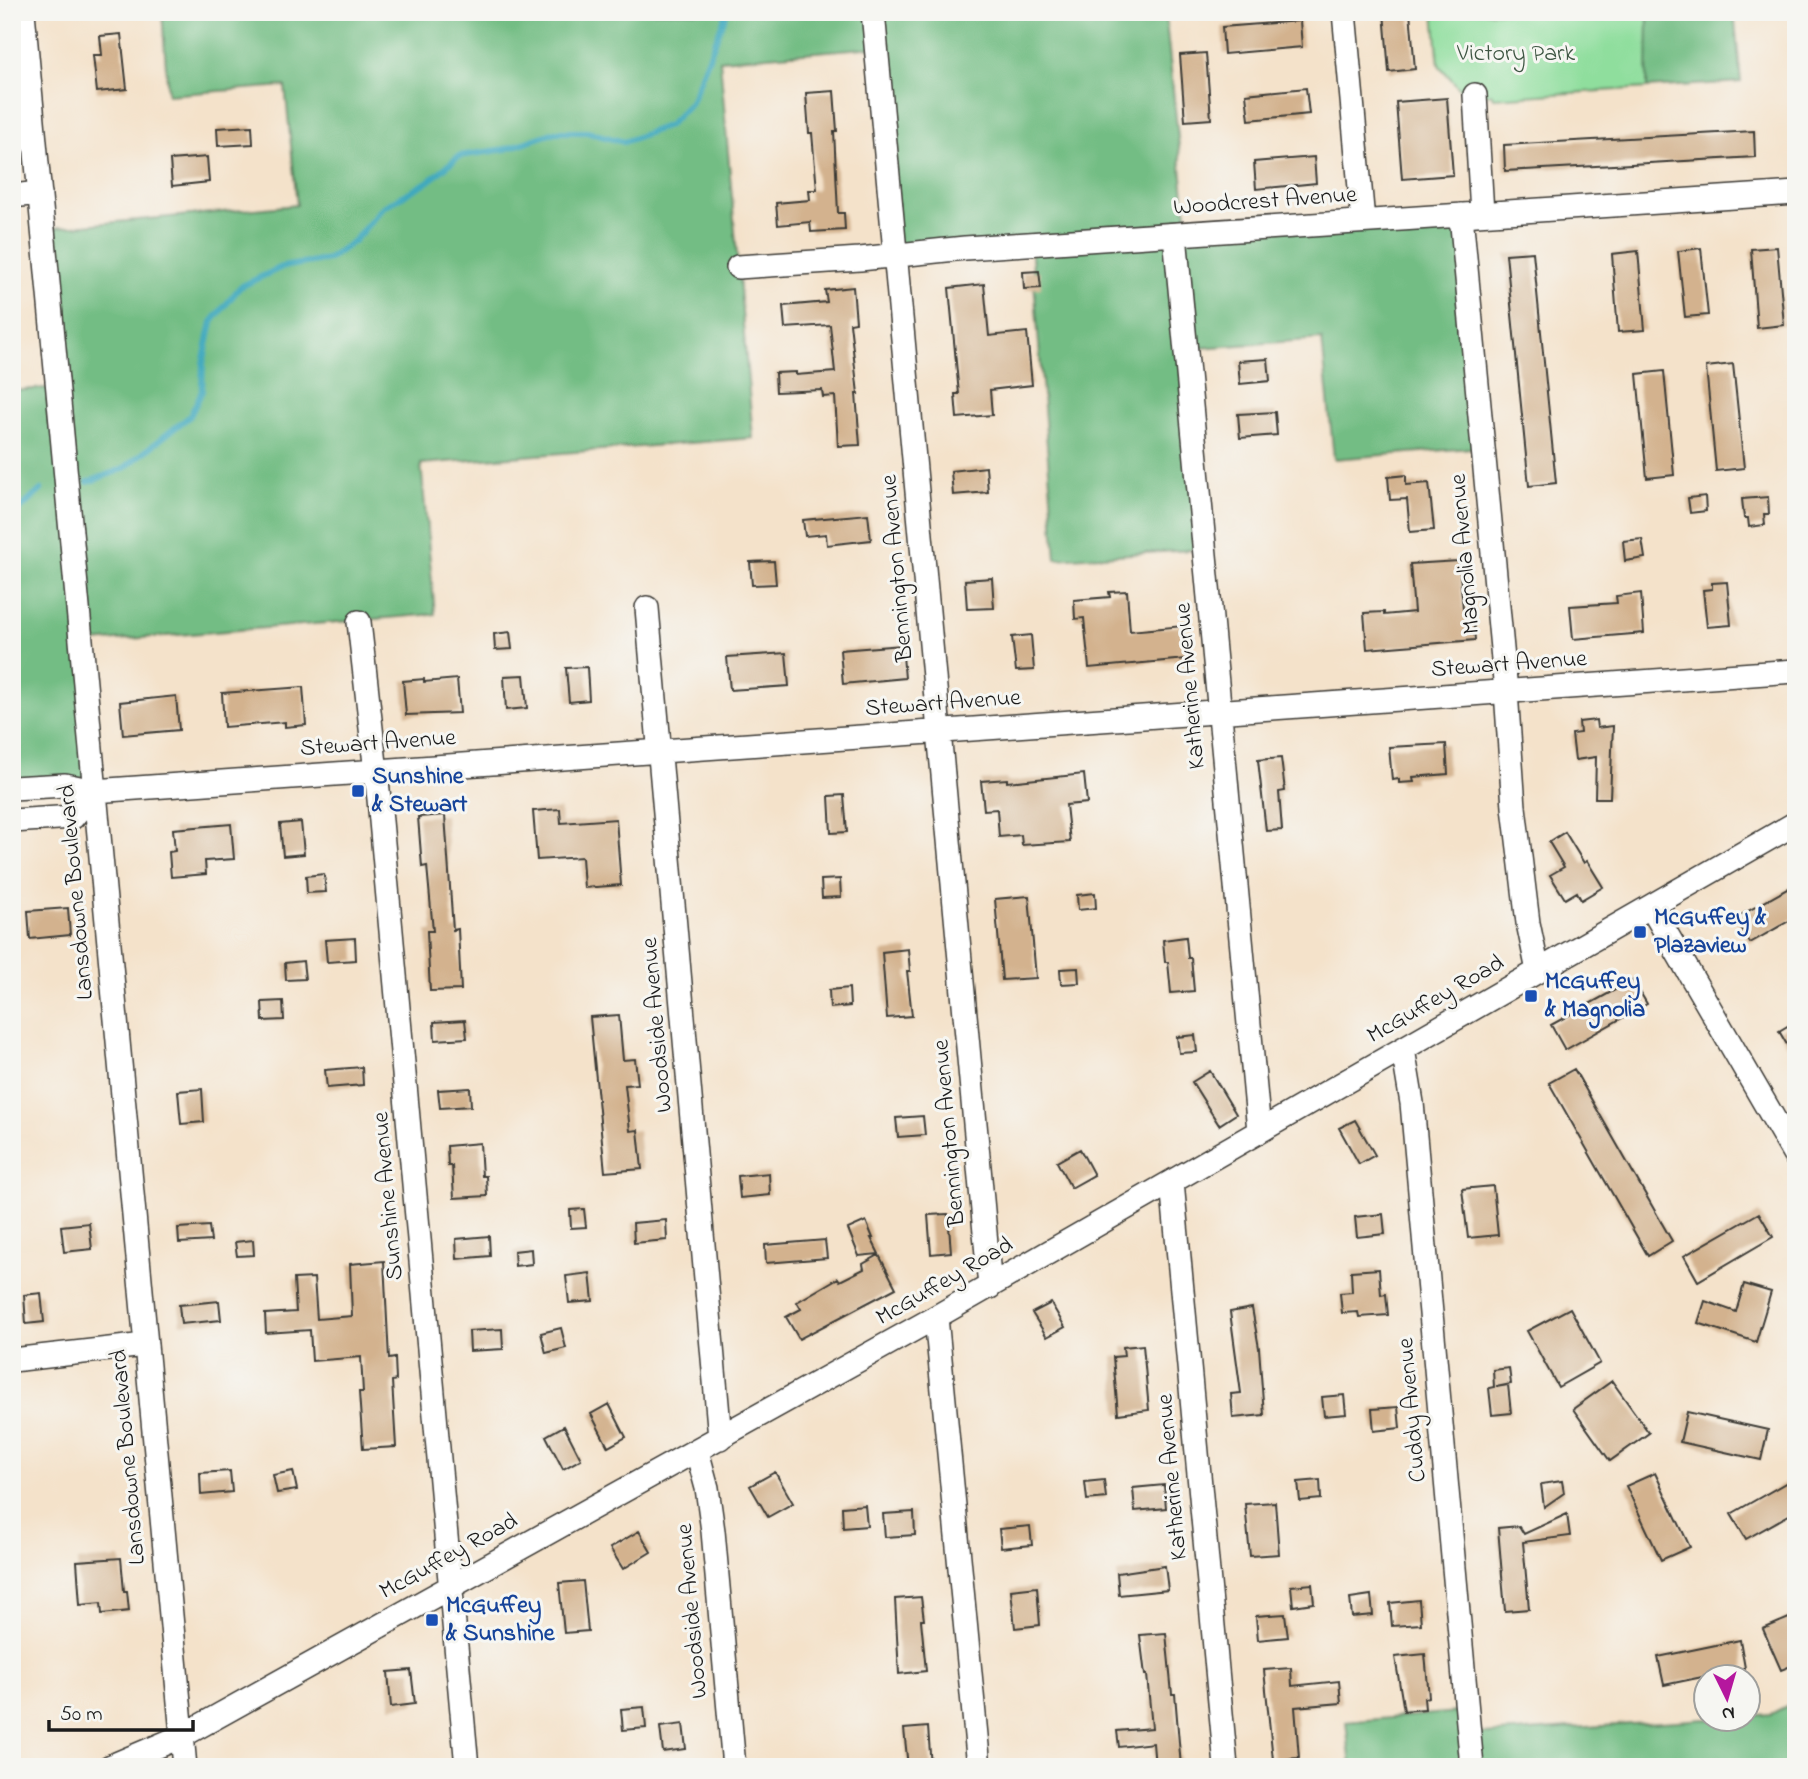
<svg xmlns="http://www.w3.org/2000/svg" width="1808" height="1779" font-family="'Indie Flower',sans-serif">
	<rect width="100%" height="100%" fill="#f6f6f2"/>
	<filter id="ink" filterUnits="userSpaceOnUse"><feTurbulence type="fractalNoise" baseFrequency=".0143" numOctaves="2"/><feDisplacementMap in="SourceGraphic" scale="14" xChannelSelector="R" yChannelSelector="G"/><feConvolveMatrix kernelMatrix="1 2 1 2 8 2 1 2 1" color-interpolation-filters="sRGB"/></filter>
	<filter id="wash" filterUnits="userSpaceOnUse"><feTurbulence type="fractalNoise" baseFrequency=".00686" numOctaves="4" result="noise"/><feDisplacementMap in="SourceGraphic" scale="28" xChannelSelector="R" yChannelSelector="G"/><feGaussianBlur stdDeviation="1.57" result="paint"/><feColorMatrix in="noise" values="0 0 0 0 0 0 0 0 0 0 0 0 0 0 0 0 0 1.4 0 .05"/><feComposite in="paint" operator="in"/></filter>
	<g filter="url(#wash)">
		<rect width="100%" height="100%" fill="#f4e2ca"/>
		<path fill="#8fde9d" stroke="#567d5c" stroke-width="2" d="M1434,12H1734L1647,83V88L1493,98L1492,94L1466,96L1439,65Z"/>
		<path fill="#73bd84" stroke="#486c50" stroke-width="2" d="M162,12H1165L1188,234L1461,215L1483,447L1334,459L1322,339L1186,349L1205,549L1056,559L1031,244L895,255L876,47L720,60L753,438L421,464L435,614L81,643L93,778L12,784V391L57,387L43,229L297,205L285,86L168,95Z
			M1648,12H1734L1741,82L1647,88Z
			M1796,1701V1767H1351L1346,1722L1467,1711L1470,1735L1706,1719L1748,1720L1749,1716L1771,1714Z"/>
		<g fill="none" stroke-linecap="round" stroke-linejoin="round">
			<path stroke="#3fa9be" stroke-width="6" d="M88,482L123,469L190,416L202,391L203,364L212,322L240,287L282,267L329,259L354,241L383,207L429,181L459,156L506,149L555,132H587L624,142L669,125L691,102L727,12
				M12,520L18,511L41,490"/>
		</g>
		<g id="blocks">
			<path fill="#d3b28e" d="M1384,12H1410L1415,69L1389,72Z
				M1300,21L1302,47L1224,54L1222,27Z
				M121,34L127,89L97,92L93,55H102L100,36Z
				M1206,53L1211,119L1185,121L1180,55Z
				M1306,88L1309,114L1249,120L1246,94Z
				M834,91L837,131H834L838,213H844L845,230L811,232L810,222L778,225L776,203L810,200L809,190H817L812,133H809L806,93Z
				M1447,98L1453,175L1402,179L1396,102Z
				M252,126L253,144L218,146L217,128Z
				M1754,131L1755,157L1505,171L1504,145Z
				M207,157L209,182L172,186L170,160Z
				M1314,157L1316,183L1256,189L1254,162Z
				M1777,247L1784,325L1757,328L1751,249Z
				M1701,248L1708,315L1685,317L1678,251Z
				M1638,251L1645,330L1618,332L1612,254Z
				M1533,252L1556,483L1529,486L1506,254Z
				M1039,271L1041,288L1024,289L1023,272Z
				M984,284L989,336L1027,332L1032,385L990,390L992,415L957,418L955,394H959L949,288Z
				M853,287L856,322L850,323L858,394H856L860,445L838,446L835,396L823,397L822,390L776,392L775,373L796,372V375L835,372L830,325L785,328L783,306L827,302L825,290Z
				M1268,359L1270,381L1240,384L1238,361Z
				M1733,364L1744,468L1716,471L1706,367Z
				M1664,371L1674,475L1647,478L1637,374Z
				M1275,412L1277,435L1240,438L1238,414Z
				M986,467L988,492L953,495L951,471Z
				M1406,475V485L1429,483L1434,530L1410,532L1407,499L1390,500L1388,477Z
				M1705,496L1706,511L1690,513L1688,498Z
				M1768,497L1769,514H1764L1765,525L1749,527L1748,518H1744L1742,499Z
				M868,514L871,540L827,545L826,534L805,536L803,520Z
				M1642,539L1645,558L1625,561L1623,541Z
				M774,561L776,584L752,585L750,562Z
				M1459,561L1463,609L1472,608L1475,640L1367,649L1364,613L1384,612V615L1414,612L1410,564Z
				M992,578L994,608L967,609L965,580Z
				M1727,582L1731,625L1707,627L1703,590L1712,589V583Z
				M1127,591L1130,631L1183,626L1186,659L1089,668L1084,618L1075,619L1074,600L1110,597L1109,592Z
				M1641,593L1644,633L1573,639L1570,606L1617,603L1616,596Z
				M510,632L512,649L495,650L494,634Z
				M1031,635L1034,670L1016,671L1012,637Z
				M902,645L905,678L843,684L840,650Z
				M786,653L789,686L730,690L727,657Z
				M587,667L589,700L569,702L566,668Z
				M524,675L527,708L506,710L504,676Z
				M424,679V682L457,679L460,713L406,715L403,681Z
				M303,687L306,725L285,727V722L224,727L222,693Z
				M176,696L179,730L123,735L120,702Z
				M1596,720L1597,728L1613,726L1610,798H1595L1596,757L1575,760L1572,734L1580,733L1579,722Z
				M1446,744L1448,774L1413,777L1414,782L1399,783V779L1392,780L1389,747Z
				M1281,758L1285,791L1279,792L1282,830L1266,831L1258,760Z
				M1084,774L1087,803L1066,805L1070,842L1022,845L1021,835L999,837L997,809L984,810L981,781L1007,779V782Z
				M844,795L847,832L831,833L829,796Z
				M560,809L561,823L616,819L621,885L584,888L582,857L537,860L533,811Z
				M445,815L453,930L458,929L461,990L430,991L427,931H433L427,866L422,867L418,817Z
				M301,822L304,854L283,856L280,824Z
				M231,824L234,859L205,861L206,874L171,877L169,852L175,851L173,829Z
				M1565,832L1584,863L1587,861L1603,887L1581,900L1577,892L1565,899L1550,875L1564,867L1549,842Z
				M324,874L326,892L307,893L306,876Z
				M840,879L841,897L822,898L821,880Z
				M1796,884V917L1750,943L1736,918Z
				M1095,893L1096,908L1078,910L1077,895Z
				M1029,896L1036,978L1002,980L995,899Z
				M68,908L70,935L30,939L28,911Z
				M1186,937L1188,958H1191L1194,991L1171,993L1168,962H1165L1163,940Z
				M355,938L356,960L327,962L325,940Z
				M908,949L910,971H907L912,1016L887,1018L882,952Z
				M303,961L305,979L286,980L285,963Z
				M1078,968L1079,983L1061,984L1060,969Z
				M1633,980L1647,1004L1565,1050L1551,1025Z
				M849,988L850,1006L830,1008L829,990Z
				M283,1001L284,1020L263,1021L262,1002Z
				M619,1015L623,1060L635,1059L638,1084L625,1085L630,1131L638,1130L642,1169L605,1172L590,1017Z
				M465,1020L467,1038L435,1040L434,1022Z
				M1796,1021V1060L1779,1031Z
				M1195,1035L1197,1052L1179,1053L1177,1037Z
				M362,1067L363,1085L327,1088L325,1070Z
				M1574,1069L1672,1241L1648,1256L1549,1083Z
				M1210,1071L1236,1114L1219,1125L1192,1082Z
				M470,1088L471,1106L440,1108L438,1090Z
				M202,1089L204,1122L181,1124L178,1091Z
				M923,1116L925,1135L898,1137L896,1118Z
				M1355,1120L1375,1155L1359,1164L1339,1128Z
				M480,1143L482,1176H486L487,1196L454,1198L452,1166H448L447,1146Z
				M1080,1149L1094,1175L1071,1188L1057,1162Z
				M769,1173L770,1195L740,1198L738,1176Z
				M1493,1186L1498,1235L1468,1238L1462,1189Z
				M584,1209L586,1227L571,1228L570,1210Z
				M1759,1213L1773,1237L1698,1281L1684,1256Z
				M948,1214L951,1252L931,1254L928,1215Z
				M1383,1214L1385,1234L1357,1237L1355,1217Z
				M666,1220L667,1240L634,1243L633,1223Z
				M866,1221L873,1238H871L879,1254L859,1256L848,1229Z
				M89,1223L92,1249L64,1252L61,1226Z
				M209,1226L211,1241L179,1243L178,1228Z
				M489,1236L490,1256L457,1259L456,1239Z
				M253,1240L254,1255L237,1256L235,1242Z
				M825,1240L827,1258L766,1263L765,1245Z
				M531,1249L532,1264L515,1266L514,1251Z
				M879,1255L896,1288L799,1339L786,1317L801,1309L797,1302L838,1278L840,1281L864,1269L863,1264Z
				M384,1261L389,1359L395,1358L396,1380L392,1381L396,1447L363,1449L359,1392H363L361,1357L312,1361L310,1330L266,1333L265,1314L296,1312L294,1279L314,1278L317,1319L352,1316L350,1264Z
				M1379,1269L1381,1295L1386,1294L1388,1315L1359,1317L1358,1312L1342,1313L1340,1293L1352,1292L1351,1271Z
				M590,1273L593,1301L569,1303L566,1276Z
				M1744,1284L1771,1292L1756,1342L1698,1323L1705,1301L1736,1312Z
				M41,1293L44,1322L26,1324L24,1295Z
				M219,1301L221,1320L181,1324L179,1305Z
				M1051,1303L1065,1327L1047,1337L1032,1313Z
				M1252,1308L1259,1348L1264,1415L1233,1418L1231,1394L1241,1393L1230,1312Z
				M1570,1308L1600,1363L1558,1387L1527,1331Z
				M561,1328L566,1348L546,1353L541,1333Z
				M502,1329L503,1349L470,1351L469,1331Z
				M1143,1345L1149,1410L1118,1414L1113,1357L1124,1356L1123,1347Z
				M1509,1368L1511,1384L1496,1387L1508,1385L1511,1413L1492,1415L1489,1388L1494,1387L1493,1370Z
				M1612,1381L1649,1433L1610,1461L1573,1409Z
				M1344,1395L1346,1414L1324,1416L1322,1397Z
				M609,1404L626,1437L608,1447L591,1414Z
				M1398,1407L1400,1428L1374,1431L1372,1409Z
				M1687,1412L1768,1430L1761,1460L1680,1442Z
				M564,1426L581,1459L563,1469L546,1436Z
				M230,1471L232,1492L201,1495L200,1473Z
				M293,1471L297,1490L277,1493L273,1475Z
				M775,1472L793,1503L768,1517L750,1486Z
				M1655,1473L1690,1547L1661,1560L1626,1486Z
				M1796,1477V1511L1746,1539L1731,1514Z
				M1104,1480L1106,1498L1087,1500L1085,1482Z
				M1320,1480L1321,1499L1300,1501L1298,1482Z
				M1562,1481L1564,1493L1544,1507L1541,1484Z
				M1164,1485L1166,1508L1135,1511L1133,1488Z
				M1275,1502L1279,1554L1250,1556L1245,1504Z
				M865,1505L867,1526L843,1528L842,1507Z
				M914,1512L915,1535L885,1537L883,1514Z
				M1567,1514L1570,1536L1523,1542L1529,1609L1505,1611L1498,1528L1519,1526L1524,1534Z
				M1030,1526L1032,1545L1001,1548L999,1529Z
				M639,1531L651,1552L623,1569L610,1548Z
				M121,1558L124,1591H127L129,1611L102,1614L101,1603L80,1605L77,1561Z
				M1165,1566L1168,1590L1119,1595L1117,1573Z
				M583,1581L588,1631L564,1633L559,1583Z
				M1312,1584L1314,1603L1293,1606L1291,1586Z
				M1037,1587L1040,1625L1015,1628L1011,1590Z
				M1371,1595L1373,1615L1352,1617L1350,1598Z
				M921,1597L924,1620H921L926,1671L899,1674L895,1599Z
				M1419,1600L1421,1624L1392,1626L1390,1603Z
				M1285,1614L1288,1637L1258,1640L1256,1616Z
				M1796,1615V1664L1781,1670L1763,1629Z
				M1166,1633L1172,1694H1175L1181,1767H1155L1153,1743L1119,1747L1117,1731L1152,1728L1147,1675H1145L1140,1635Z
				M1740,1640L1745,1668L1664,1685L1658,1657Z
				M1425,1654L1429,1697L1424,1698L1425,1709L1404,1711L1395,1657Z
				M1291,1668L1292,1686L1339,1681L1341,1703L1295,1707L1299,1758L1273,1760L1264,1670Z
				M411,1670L415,1704L391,1707L388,1672Z
				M644,1707L646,1728L623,1730L621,1709Z
				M683,1724L686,1749L663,1752L660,1727Z
				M928,1727L931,1767H908L904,1729Z"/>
		</g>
	</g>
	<g filter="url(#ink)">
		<use href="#blocks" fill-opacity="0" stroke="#3c3a36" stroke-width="2"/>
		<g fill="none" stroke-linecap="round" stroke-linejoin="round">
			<g stroke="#3c3a36" stroke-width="26">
				<path id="minor" d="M23,12L185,1767
					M873,12L990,1287
					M1344,12L1363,221
					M1475,95L1482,213
					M12,196L40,193
					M1461,215L1506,691L1514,807L1528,923L1538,971
					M1175,235L1259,1131
					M738,267L860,259L965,248L1796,193
					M647,608L720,1438
					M359,622L379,799L467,1767
					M12,788L65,785L94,791L1796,671
					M12,821L73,817L94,791
					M1651,907L1796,1157
					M1403,1049L1412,1103L1472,1767
					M1172,1182L1226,1767
					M936,1317L979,1767
					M12,1360L145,1345
					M697,1451L707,1488L713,1531L734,1767
					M109,1767L182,1736L936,1317L1796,823"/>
			</g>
			<use href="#minor" stroke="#fff" stroke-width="23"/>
		</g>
	</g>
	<g fill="#1a4fb4" stroke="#f6f6f2" stroke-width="2.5">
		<rect x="351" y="784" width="14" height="14" rx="3.5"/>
		<rect x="1633" y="925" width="14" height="14" rx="3.5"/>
		<rect x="1524" y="989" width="14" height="14" rx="3.5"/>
		<rect x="425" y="1613" width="14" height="14" rx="3.5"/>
	</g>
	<g text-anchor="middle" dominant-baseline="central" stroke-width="6" stroke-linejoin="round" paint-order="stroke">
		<g font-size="24" fill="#3e5643" stroke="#f6f6f2">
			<text x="1516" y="54">Victory Park</text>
		</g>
		<g font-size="24" fill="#1c1c1c" stroke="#f6f6f2">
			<text transform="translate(1265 202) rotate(-4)">Woodcrest Avenue</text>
			<text transform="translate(1466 554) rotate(-95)">Magnolia Avenue</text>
			<text transform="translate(898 568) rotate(-95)">Bennington Avenue</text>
			<text transform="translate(1509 665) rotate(-4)">Stewart Avenue</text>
			<text transform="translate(1191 686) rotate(-95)">Katherine Avenue</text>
			<text transform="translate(943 704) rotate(-4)">Stewart Avenue</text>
			<text transform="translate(378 744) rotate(-4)">Stewart Avenue</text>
			<text transform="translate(77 892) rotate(-95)">Lansdowne Boulevard</text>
			<text transform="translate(1436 1000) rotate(-30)">McGuffey Road</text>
			<text transform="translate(658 1025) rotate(-95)">Woodside Avenue</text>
			<text transform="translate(950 1133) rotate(-95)">Bennington Avenue</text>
			<text transform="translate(389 1196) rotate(-95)">Sunshine Avenue</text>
			<text transform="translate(945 1282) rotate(-30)">McGuffey Road</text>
			<text transform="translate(1413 1410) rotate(-95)">Cuddy Avenue</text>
			<text transform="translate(129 1457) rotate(-95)">Lansdowne Boulevard</text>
			<text transform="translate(1173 1477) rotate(-95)">Katherine Avenue</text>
			<text transform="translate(449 1557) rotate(-29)">McGuffey Road</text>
			<text transform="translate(693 1611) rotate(-95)">Woodside Avenue</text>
		</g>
		<g font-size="24" font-weight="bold" fill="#164399" stroke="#f6f6f2" text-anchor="start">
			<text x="372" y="777">Sunshine<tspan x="372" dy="28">&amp; Stewart</tspan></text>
			<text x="1654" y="918">McGuffey &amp;<tspan x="1654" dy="28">Plazaview</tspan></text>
			<text x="1545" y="982">McGuffey<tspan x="1545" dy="28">&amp; Magnolia</tspan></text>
			<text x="446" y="1606">McGuffey<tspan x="446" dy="28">&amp; Sunshine</tspan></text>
		</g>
	</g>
	<rect width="1808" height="1779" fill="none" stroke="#f6f6f2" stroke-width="42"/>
	<g transform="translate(1727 1698) rotate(175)"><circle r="33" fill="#f6f6f2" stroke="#9f9f9c" stroke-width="2"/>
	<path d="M0-5L12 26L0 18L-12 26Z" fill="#b5179e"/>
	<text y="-10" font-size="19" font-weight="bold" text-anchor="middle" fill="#1c1c1c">N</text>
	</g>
	<path d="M49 1720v10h144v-10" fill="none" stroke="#1c1c1c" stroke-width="3.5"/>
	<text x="60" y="1720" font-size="21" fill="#1c1c1c" stroke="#f6f6f2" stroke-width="5" paint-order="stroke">50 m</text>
</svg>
